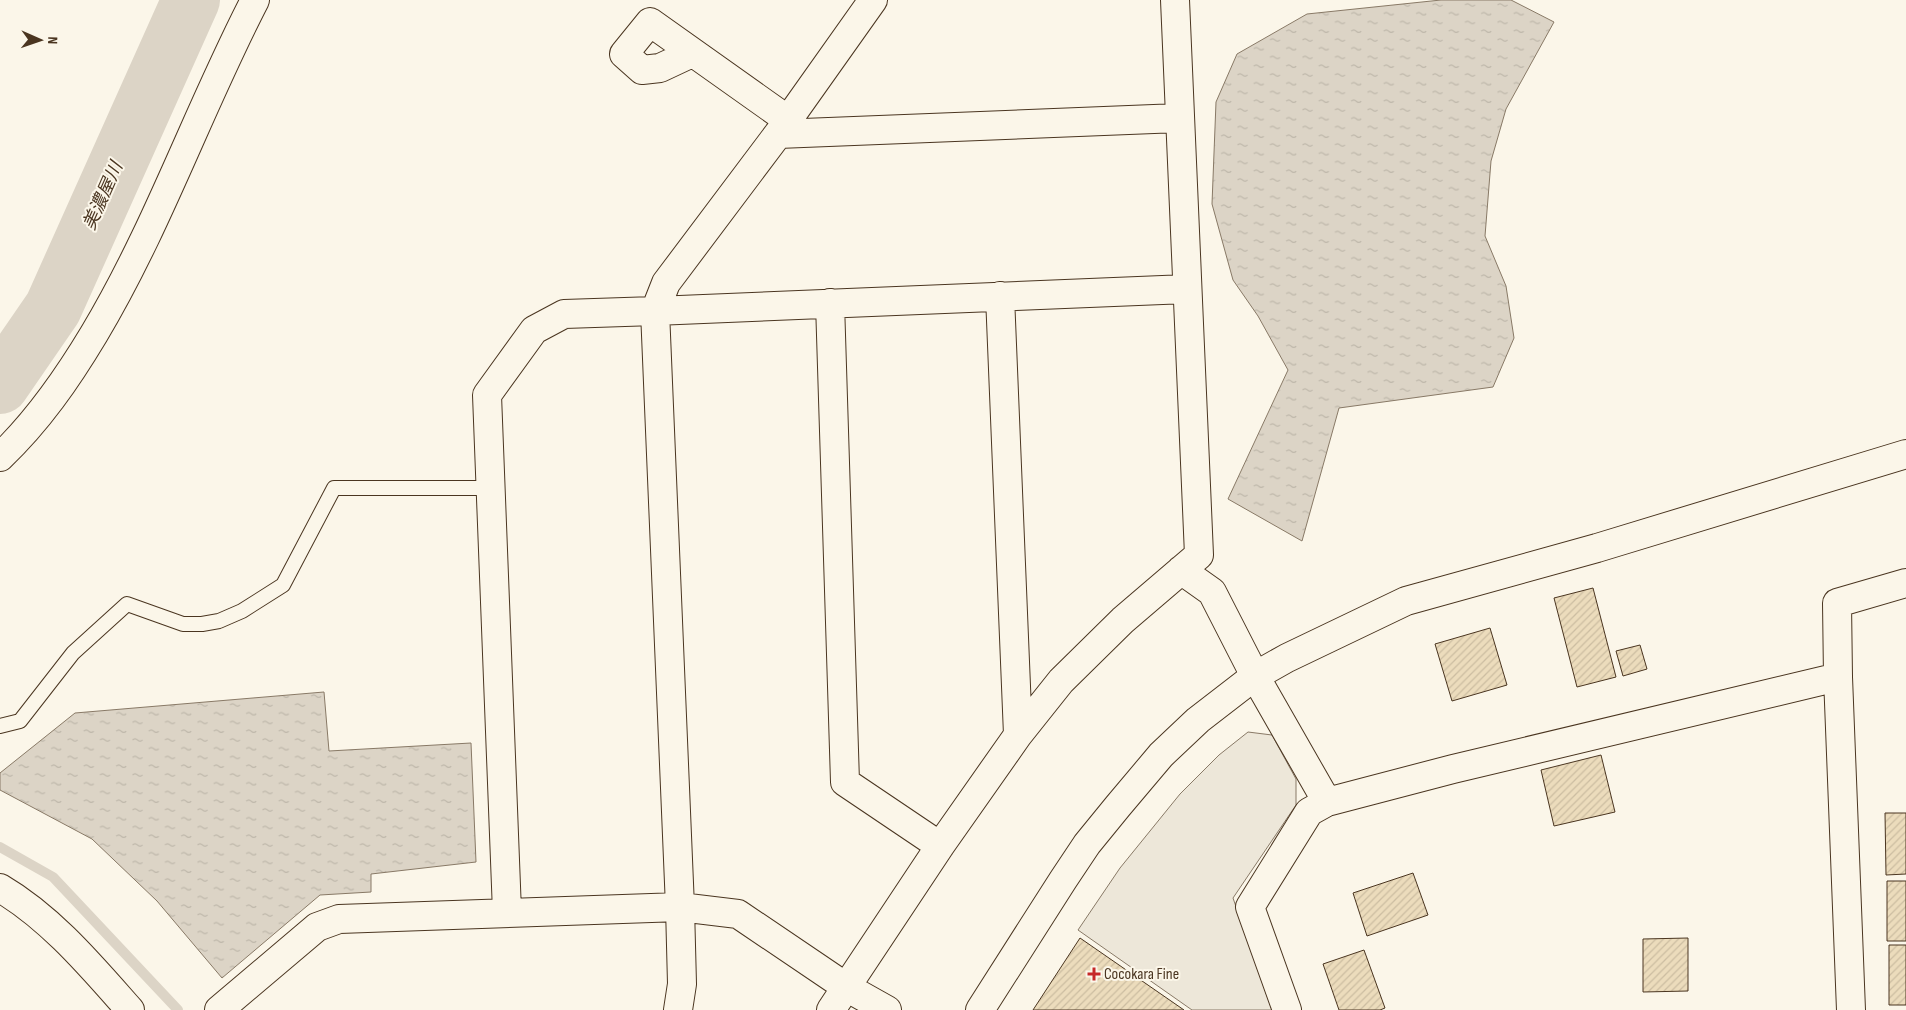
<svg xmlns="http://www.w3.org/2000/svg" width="1906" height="1010" font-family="'Sofia Sans Condensed','Noto Sans JP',sans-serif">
	<defs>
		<pattern id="water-ripples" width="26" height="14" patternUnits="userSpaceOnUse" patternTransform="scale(1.25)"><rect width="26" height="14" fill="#dcd4c6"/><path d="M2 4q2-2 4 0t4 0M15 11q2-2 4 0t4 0" fill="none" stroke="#beb7aa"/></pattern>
		<pattern id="building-hatch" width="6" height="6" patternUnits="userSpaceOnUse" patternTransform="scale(1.25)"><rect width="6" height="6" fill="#ecdcbc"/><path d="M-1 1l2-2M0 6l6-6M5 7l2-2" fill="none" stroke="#ccbda1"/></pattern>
	</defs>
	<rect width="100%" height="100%" fill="#fbf6e9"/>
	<path fill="#ede7d9" stroke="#887966" d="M1248,732L1272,735L1296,779V805L1233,898L1272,1010H1192L1078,930L1120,868L1180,794L1219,755Z"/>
	<path fill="url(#water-ripples)" stroke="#887966" d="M1441,0H1511L1554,22L1506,109L1491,161L1485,236L1506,286L1514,338L1493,387L1339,408L1302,541L1228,499L1288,370L1258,316L1233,280L1212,204L1216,102L1237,54L1307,14Z
		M324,692L329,751L471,743L476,862L371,874V892L320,895L222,978L157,901L92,839L0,790V773L75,713Z"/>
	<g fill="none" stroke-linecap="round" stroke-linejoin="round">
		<path stroke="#dcd4c6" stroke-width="10" d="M0,847L53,877L178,1010"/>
		<path stroke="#dcd4c6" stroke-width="58" d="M0,385L53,308L191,0"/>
	</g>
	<path fill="url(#building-hatch)" stroke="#4a3520" d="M1593,588L1616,677L1577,687L1554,598Z
		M1490,628L1507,685L1452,701L1435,644Z
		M1640,645L1647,669L1623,676L1616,651Z
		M1601,755L1615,812L1554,826L1541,770Z
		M1885,813H1906V874L1886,875Z
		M1413,873L1428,915L1367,936L1353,893Z
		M1887,881H1906V941H1887Z
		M1080,938L1184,1010H1033Z
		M1688,938V991L1643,992V939Z
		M1889,945H1906V1005H1889Z
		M1364,950L1385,1008L1380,1010H1339L1323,964Z"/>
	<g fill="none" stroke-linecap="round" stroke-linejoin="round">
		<g stroke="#4a3520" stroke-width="16">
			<path id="service" d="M0,726L20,721L73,653L127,604L183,624H202L219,621L242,611L283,585L334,488H490"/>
		</g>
		<g stroke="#4a3520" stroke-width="30">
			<path id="minor" d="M692,53L660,68L642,70L624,54L650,22L788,120
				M778,134L1179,118
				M1000,296L1018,735
				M830,303L845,782L940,846
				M0,457C38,421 67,379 94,334C158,227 198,110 255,0
				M1181,570L1212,592L1255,676L1327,802
				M0,888C51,918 91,966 130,1010
				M507,912L487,395L534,330L564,314L655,311L1187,289
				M219,1010L317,927L339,919L680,907L738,914L846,987L887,1010
				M678,1010L682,984L680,907L655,311L666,283L778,134L873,0
				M831,1010L940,846L1018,735L1061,681L1123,620L1199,555L1175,0
				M1287,1010L1250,907L1309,812L1327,802L1453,769L1838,677
				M1851,1010L1838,677L1837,603L1906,583"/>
		</g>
		<g stroke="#4a3520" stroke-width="30">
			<path id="tertiary" d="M980,1010L1063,880L1087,844L1118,806L1161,755L1198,720L1255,676L1287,658L1406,601L1597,548L1906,454"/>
		</g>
		<use href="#service" stroke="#fbf6e9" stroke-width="14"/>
		<use href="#minor" stroke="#fbf6e9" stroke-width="28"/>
		<use href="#tertiary" stroke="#fbf6e9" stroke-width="28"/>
	</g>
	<path fill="#c62828" stroke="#fbf6e9" stroke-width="2" d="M1091.5 966.5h5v5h5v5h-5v5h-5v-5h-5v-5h5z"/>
	<g text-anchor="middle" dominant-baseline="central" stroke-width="4" stroke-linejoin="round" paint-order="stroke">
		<g font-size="16" fill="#4a3520" stroke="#fbf6e9" text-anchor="start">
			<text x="1104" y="974">Cocokara Fine</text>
		</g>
		<g font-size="18" font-style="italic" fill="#4a3520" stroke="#fbf6e9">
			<text transform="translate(103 196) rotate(-66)">美濃屋川</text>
		</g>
	</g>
	<g transform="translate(40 40) rotate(92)" stroke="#fbf6e9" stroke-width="4" paint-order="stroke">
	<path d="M0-4L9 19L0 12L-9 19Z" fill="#4a3520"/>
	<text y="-8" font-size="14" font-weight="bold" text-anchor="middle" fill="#4a3520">N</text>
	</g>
</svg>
